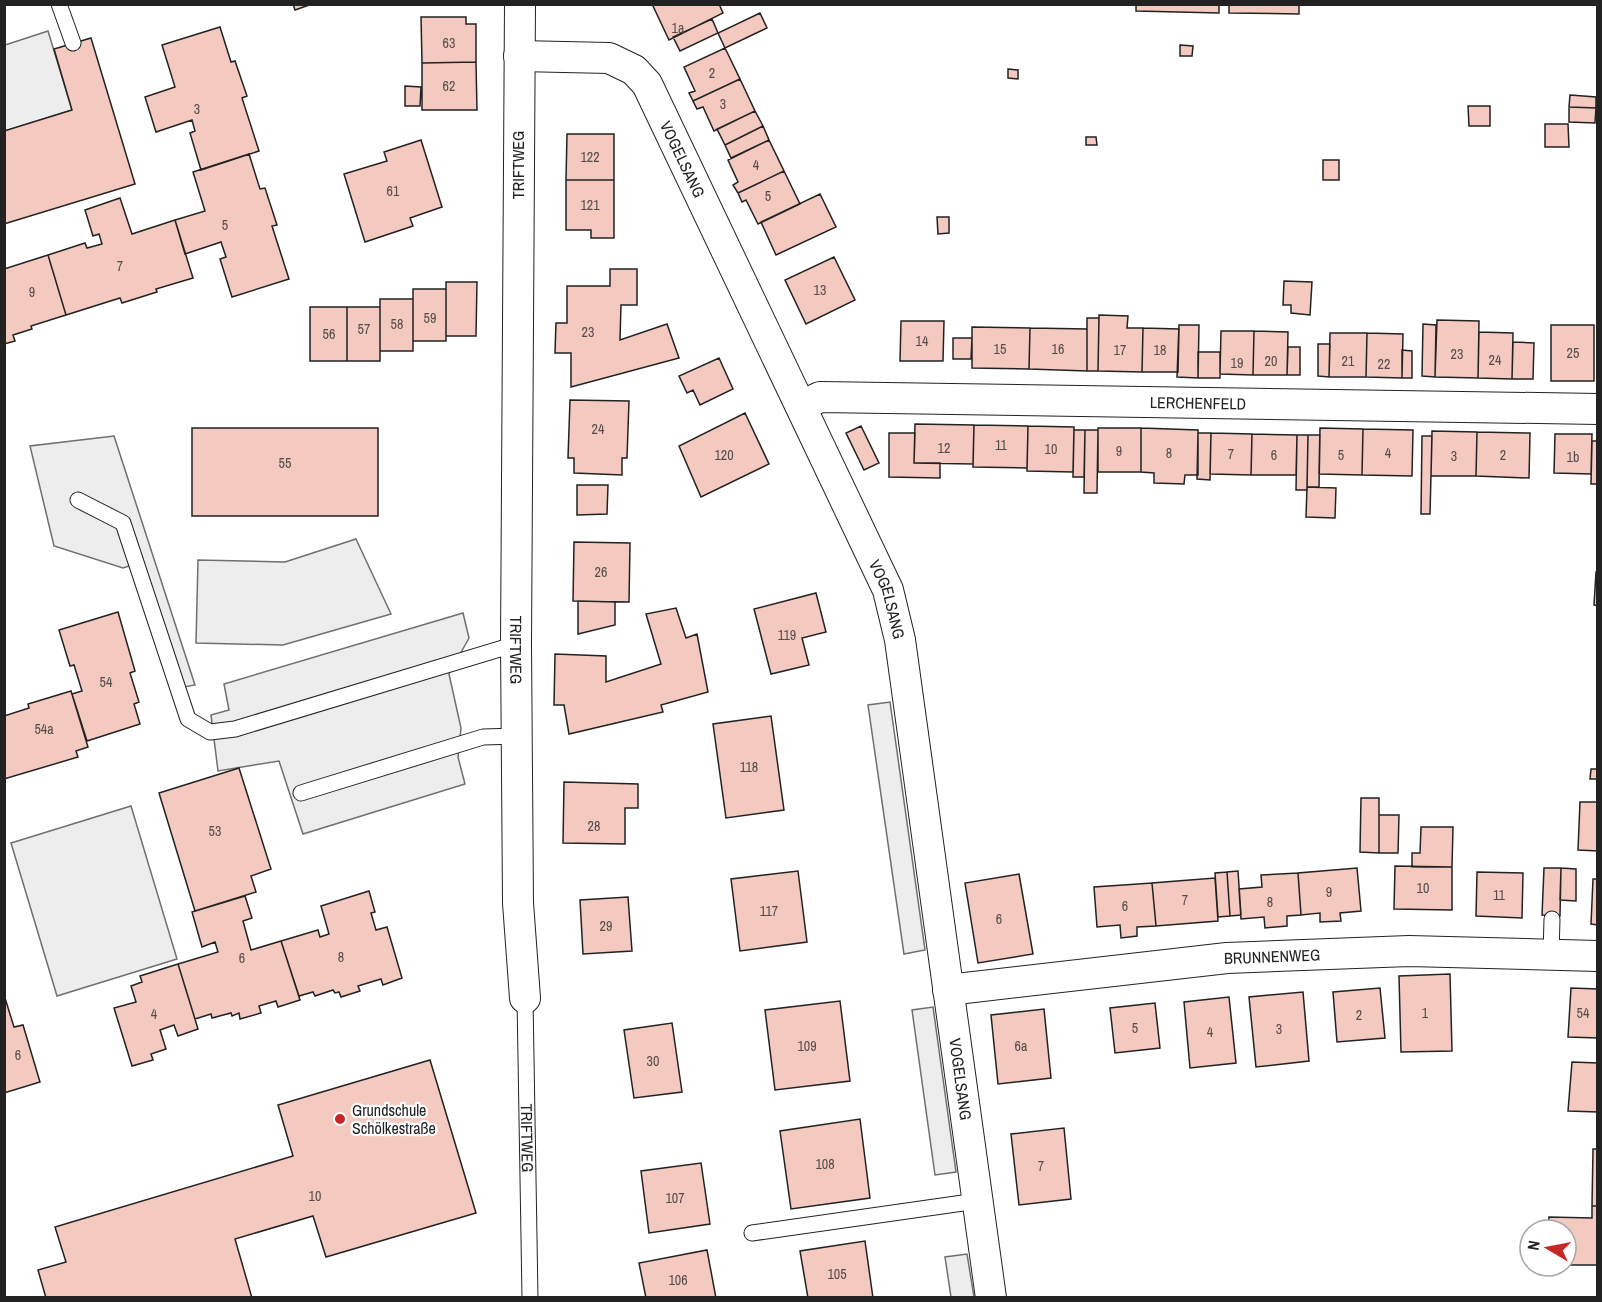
<svg xmlns="http://www.w3.org/2000/svg" width="1602" height="1302" font-family="'Archivo Narrow',sans-serif">
	<rect width="100%" height="100%" fill="#fff"/>
	<path fill="#ededed" stroke="#6f6f6f" stroke-width="1.5" d="M48,31L72,110L5,131V45Z
		M114,436L195,685L184,687L141,562L123,568L54,546L30,446Z
		M356,539L391,614L283,645L196,643L198,560L285,562Z
		M463,613L469,638L449,674L461,728L458,757L465,784L303,834L279,761L218,771L211,715L229,710L224,684Z
		M890,702L925,950L904,954L868,705Z
		M131,806L177,959L57,996L11,843Z
		M933,1007L956,1172L935,1175L912,1010Z
		M967,1254L974,1297H951L945,1257Z"/>
	<path fill="#f3c9c0" stroke="#222" stroke-width="1.5" d="M293,4H312L295,10Z
		M656,4H719L723,13L669,40L653,6Z
		M1136,4H1219V13L1136,11Z
		M1229,4H1299V14L1229,13Z
		M760,13L767,28L725,48L718,33Z
		M421,17H466V24H476V62L422,63Z
		M712,19L718,33L680,51L673,37Z
		M220,27L231,62L235,61L247,96L242,98L259,151L201,170L190,133L195,131L192,120L156,132L145,97L175,87L162,45Z
		M91,38L135,184L4,224V131L72,110L54,49Z
		M1180,45L1193,46L1192,56H1180Z
		M725,48L740,79L693,101L689,93L695,91L684,67Z
		M476,62L477,110H422V63Z
		M1008,69L1018,70V79L1008,78Z
		M740,79L755,111L714,131L703,107L697,109L693,101Z
		M405,86L421,87L420,106H405Z
		M1570,95L1596,97V108L1569,107Z
		M1468,106H1490V126H1469Z
		M1569,107L1596,108L1595,123L1569,122Z
		M755,111L763,126L725,145L717,129Z
		M1545,124H1568L1569,147H1545Z
		M763,126L769,140L731,158L725,145Z
		M567,134H614V180H566Z
		M1086,137H1096L1097,145H1086Z
		M421,140L442,207L410,218L413,226L365,242L344,174L387,161L384,152Z
		M769,140L784,171L738,193L733,185L738,182L728,160Z
		M249,154L260,189L265,188L277,225L272,226L289,279L232,297L220,259L226,257L221,242L185,254L175,220L205,211L193,172Z
		M1323,160H1339V180H1323Z
		M784,171L800,204L758,224L746,200L742,202L738,193Z
		M566,180H614V238H591V230H566Z
		M820,194L836,227L776,255L761,222Z
		M120,198L132,234L175,220L193,278L156,289L157,292L122,303L120,298L66,315L48,255L85,243L87,248L102,244L99,234L93,236L85,210Z
		M937,217H949V233L938,234Z
		M48,255L66,315L31,326L32,329L13,335L15,341L4,344V269Z
		M834,257L855,300L806,324L785,280Z
		M610,269H637V305H621L620,340L667,324L679,358L571,387V353H555L556,323H567V286H610Z
		M1284,281L1312,282L1310,315L1291,313V305H1283Z
		M446,282H477L476,336H446Z
		M413,289H446V341H413Z
		M380,299H413V351H380Z
		M310,307H347V361H310Z
		M347,307H380V361H347Z
		M1099,315L1128,316L1127,328H1143L1142,372L1098,371Z
		M1087,318H1099L1098,371H1087Z
		M1437,320L1479,321L1478,378L1435,377Z
		M901,321H944L943,361H900Z
		M1423,324L1436,325L1435,377L1422,376Z
		M1179,325H1199L1198,378L1177,377Z
		M1551,325H1594V381H1551Z
		M972,327L1030,328L1029,369L972,368Z
		M1030,328L1087,329V371L1029,369Z
		M1143,328L1179,329L1178,372H1142Z
		M1221,331H1254L1253,375L1220,374Z
		M1254,331L1288,332L1287,375H1253Z
		M1479,332L1513,333L1512,379L1478,378Z
		M1330,333H1367L1366,377H1329Z
		M1367,333L1403,334L1402,378L1366,377Z
		M953,338H972L971,359H953Z
		M1513,342L1534,343L1533,379H1512Z
		M1318,344H1330L1329,377L1318,376Z
		M1288,347H1300V375H1287Z
		M1402,350L1412,351V378H1402Z
		M1198,352H1220V378H1198Z
		M719,358L733,389L700,405L693,390L687,393L679,376Z
		M570,400L629,401L627,458H622V475L574,473V458H568Z
		M745,413L769,464L701,497L679,446Z
		M915,424L974,425L973,464L914,463Z
		M974,425L1028,426L1027,468L973,467Z
		M861,426L879,463L864,470L846,433Z
		M1028,426L1074,427L1073,472L1027,471Z
		M192,428H378V516H192Z
		M1098,428H1141V472H1098Z
		M1141,428L1198,430V475H1185L1184,484L1154,483V473L1141,472Z
		M1320,428L1363,429L1362,475L1319,474Z
		M1363,429L1413,430L1412,476L1362,475Z
		M1074,430H1085L1084,477H1073Z
		M1085,430H1098L1097,493H1084Z
		M1432,431L1477,432L1476,476H1431Z
		M1477,432L1530,433L1529,478L1476,476Z
		M889,433H915L914,463H940V478L889,477Z
		M1198,433H1211L1210,480L1197,479Z
		M1211,433L1252,434L1251,475L1210,474Z
		M1252,434L1297,435L1296,475H1251Z
		M1555,434H1592L1591,474L1554,473Z
		M1297,435H1308L1307,490H1296Z
		M1308,435H1320L1319,487H1307Z
		M1422,436H1432L1430,514H1421Z
		M1592,441H1598V484H1591Z
		M577,485H608L607,514L577,515Z
		M1307,487L1336,488L1335,518L1306,517Z
		M574,542L630,543L629,602L573,601Z
		M1596,572H1598V606L1594,605Z
		M816,593L826,632L802,638L809,665L771,674L754,609Z
		M578,601L615,602V625L578,634Z
		M676,608L686,638L697,634L708,692L661,705L663,712L569,734L564,705H554L555,654L606,656V682L661,664L646,614Z
		M118,612L135,671L130,673L139,702L134,704L140,724L87,741L72,694L82,691L74,665L70,666L59,630Z
		M71,691L88,747L76,751L78,757L4,779V716L29,708L28,704Z
		M771,716L784,810L726,818L713,724Z
		M239,768L271,869L251,876L256,892L195,911L159,793Z
		M1591,769H1598V779H1590Z
		M564,782L638,784V808H625V844L563,843Z
		M1361,798H1379V853L1360,852Z
		M1580,802H1598V851L1578,850Z
		M1379,815H1399L1398,853H1379Z
		M1421,827H1453L1452,867H1412V853H1420Z
		M1395,866L1452,867V910L1394,909Z
		M1357,868L1361,911L1340,913L1341,921L1320,922V913L1301,915L1298,873Z
		M1544,868H1561L1560,916L1542,915Z
		M1561,868L1576,869V901L1560,900Z
		M798,871L807,942L740,951L731,879Z
		M1238,871L1241,915L1230,916L1227,872Z
		M1227,872L1230,916L1218,917L1215,873Z
		M1477,872L1523,873L1522,918L1476,916Z
		M1298,873L1301,915L1287,916V926L1265,928L1264,917L1241,919L1239,889L1262,887L1261,875Z
		M1019,874L1033,954L978,963L965,883Z
		M1215,878L1218,921L1156,926L1152,883Z
		M1593,879H1598V925L1591,924Z
		M1152,883L1156,926L1137,927V936L1121,938L1120,925L1097,927L1094,887Z
		M369,891L375,912L371,913L376,930L387,927L402,978L383,985L381,979L358,986L360,991L341,997L339,992L335,993L333,990L315,996L313,992L299,996L281,941L318,930L320,937L329,934L321,906Z
		M245,896L252,918L243,921L251,950L281,941L300,1000L278,1007L276,1001L259,1006L261,1013L240,1019L239,1013L232,1016L231,1013L212,1018L211,1014L195,1019L178,964L218,952L215,942L202,947L192,912Z
		M628,897L632,951L583,954L580,900Z
		M178,964L198,1029L178,1036L174,1025L160,1030L166,1049L151,1054L153,1060L132,1066L114,1008L136,1002L131,986L142,982L140,976Z
		M1450,974L1452,1051L1401,1052L1399,976Z
		M1380,988L1385,1038L1337,1042L1333,992Z
		M1571,988L1598,989V1038L1568,1037Z
		M1303,992L1309,1061L1256,1067L1249,997Z
		M1229,997L1236,1063L1190,1068L1184,1002Z
		M5,998L14,1027L23,1025L40,1082L4,1093Z
		M840,1001L850,1081L775,1090L765,1010Z
		M1155,1003L1160,1048L1115,1053L1110,1008Z
		M1044,1009L1051,1078L998,1084L991,1015Z
		M672,1023L682,1092L634,1098L624,1030Z
		M430,1060L476,1213L326,1257L313,1216L235,1239L252,1298H46L38,1270L66,1262L55,1227L293,1156L278,1105Z
		M1572,1062L1598,1063V1112L1568,1111Z
		M860,1119L870,1198L791,1209L780,1131Z
		M1064,1128L1071,1199L1019,1205L1011,1134Z
		M1593,1149H1598V1206H1592Z
		M701,1163L710,1224L649,1233L641,1171Z
		M1592,1206H1598V1265H1566V1230H1548L1549,1217L1592,1218Z
		M865,1241L873,1298H808L800,1251Z
		M707,1250L716,1298H646L639,1263Z"/>
	<g fill="none" stroke-linecap="round" stroke-linejoin="round">
		<g stroke="#222" stroke-width="17">
			<g id="service">
				<path d="M59,4L73,43"/>
				<path d="M78,500L123,523L188,719L210,732L235,729L516,644"/>
				<path d="M301,793L483,737L517,736"/>
				<path d="M1551,955L1552,919"/>
				<path id="s1" d="M525,998L530,1298"/>
				<path d="M752,1233L977,1201"/>
			</g>
		</g>
		<g stroke="#222" stroke-width="32">
			<g id="minor">
				<path id="s2" d="M520,4L516,644L518,903L525,998"/>
				<path id="s3" d="M519,56L609,58L634,70L647,84L888,590L900,640L991,1298"/>
				<path id="s4" d="M801,406L820,397L1598,409"/>
				<path id="s5" d="M948,990L1227,958L1409,951L1598,956"/>
			</g>
		</g>
		<use href="#service" stroke="#fff" stroke-width="15"/>
		<use href="#minor" stroke="#fff" stroke-width="30"/>
	</g>
	<circle fill="#c62828" stroke="#fff" stroke-width="2" cx="340" cy="1119" r="6"/>
	<g text-anchor="middle" dominant-baseline="central" stroke-width="4.5" stroke-linejoin="round" paint-order="stroke">
		<g font-size="14" fill="#564c4a">
			<text x="678" y="28">1a</text>
			<text x="449" y="43">63</text>
			<text x="712" y="73">2</text>
			<text x="449" y="86">62</text>
			<text x="723" y="104">3</text>
			<text x="197" y="109">3</text>
			<text x="590" y="157">122</text>
			<text x="756" y="165">4</text>
			<text x="393" y="191">61</text>
			<text x="768" y="196">5</text>
			<text x="590" y="205">121</text>
			<text x="225" y="225">5</text>
			<text x="120" y="266">7</text>
			<text x="820" y="290">13</text>
			<text x="32" y="292">9</text>
			<text x="430" y="318">59</text>
			<text x="397" y="324">58</text>
			<text x="364" y="329">57</text>
			<text x="588" y="332">23</text>
			<text x="329" y="334">56</text>
			<text x="922" y="341">14</text>
			<text x="1000" y="349">15</text>
			<text x="1058" y="349">16</text>
			<text x="1120" y="350">17</text>
			<text x="1160" y="350">18</text>
			<text x="1573" y="353">25</text>
			<text x="1457" y="354">23</text>
			<text x="1495" y="360">24</text>
			<text x="1271" y="361">20</text>
			<text x="1348" y="361">21</text>
			<text x="1237" y="363">19</text>
			<text x="1384" y="364">22</text>
			<text x="598" y="429">24</text>
			<text x="1001" y="445">11</text>
			<text x="944" y="448">12</text>
			<text x="1051" y="449">10</text>
			<text x="1119" y="451">9</text>
			<text x="1169" y="453">8</text>
			<text x="1388" y="453">4</text>
			<text x="1231" y="454">7</text>
			<text x="724" y="455">120</text>
			<text x="1274" y="455">6</text>
			<text x="1341" y="455">5</text>
			<text x="1503" y="455">2</text>
			<text x="1454" y="456">3</text>
			<text x="1573" y="457">1b</text>
			<text x="285" y="463">55</text>
			<text x="601" y="572">26</text>
			<text x="787" y="635">119</text>
			<text x="106" y="682">54</text>
			<text x="44" y="729">54a</text>
			<text x="749" y="767">118</text>
			<text x="594" y="826">28</text>
			<text x="215" y="831">53</text>
			<text x="1423" y="888">10</text>
			<text x="1329" y="892">9</text>
			<text x="1499" y="895">11</text>
			<text x="1185" y="900">7</text>
			<text x="1270" y="902">8</text>
			<text x="1125" y="906">6</text>
			<text x="769" y="911">117</text>
			<text x="999" y="919">6</text>
			<text x="606" y="926">29</text>
			<text x="341" y="957">8</text>
			<text x="242" y="958">6</text>
			<text x="1425" y="1013">1</text>
			<text x="1583" y="1013">54</text>
			<text x="154" y="1014">4</text>
			<text x="1359" y="1015">2</text>
			<text x="1135" y="1028">5</text>
			<text x="1279" y="1029">3</text>
			<text x="1210" y="1032">4</text>
			<text x="807" y="1046">109</text>
			<text x="1021" y="1046">6a</text>
			<text x="18" y="1055">6</text>
			<text x="653" y="1061">30</text>
			<text x="825" y="1164">108</text>
			<text x="1041" y="1166">7</text>
			<text x="315" y="1196">10</text>
			<text x="675" y="1198">107</text>
			<text x="837" y="1274">105</text>
			<text x="678" y="1280">106</text>
		</g>
		<g font-size="16" fill="#222" stroke="#fff">
			<text stroke="none"><textPath href="#s3" startOffset="220">VOGELSANG</textPath></text>
			<text transform="translate(518 165) rotate(-90)">TRIFTWEG</text>
			<text stroke="none"><textPath href="#s4" startOffset="399">LERCHENFELD</textPath></text>
			<text stroke="none"><textPath href="#s3" startOffset="706">VOGELSANG</textPath></text>
			<text stroke="none"><textPath href="#s2" startOffset="646">TRIFTWEG</textPath></text>
			<text stroke="none"><textPath href="#s5" startOffset="326">BRUNNENWEG</textPath></text>
			<text stroke="none"><textPath href="#s3" startOffset="1192">VOGELSANG</textPath></text>
			<text stroke="none"><textPath href="#s1" startOffset="140">TRIFTWEG</textPath></text>
		</g>
		<g font-size="16" fill="#222" stroke="#fff" text-anchor="start">
			<text x="352" y="1110">Grundschule<tspan x="352" dy="18">Schölkestraße</tspan></text>
		</g>
	</g>
	<rect width="1602" height="1302" fill="none" stroke="#222222" stroke-width="12"/>
	<g transform="translate(1548 1248) rotate(280)"><circle r="28" fill="#ffffff" stroke="#a7a7a7" stroke-width="1.5"/>
	<path d="M0-4.5L10 22L0 15L-10 22Z" fill="#c62828"/>
	<text y="-9" font-size="16" font-weight="bold" text-anchor="middle" fill="#222222">N</text>
	</g>
</svg>
